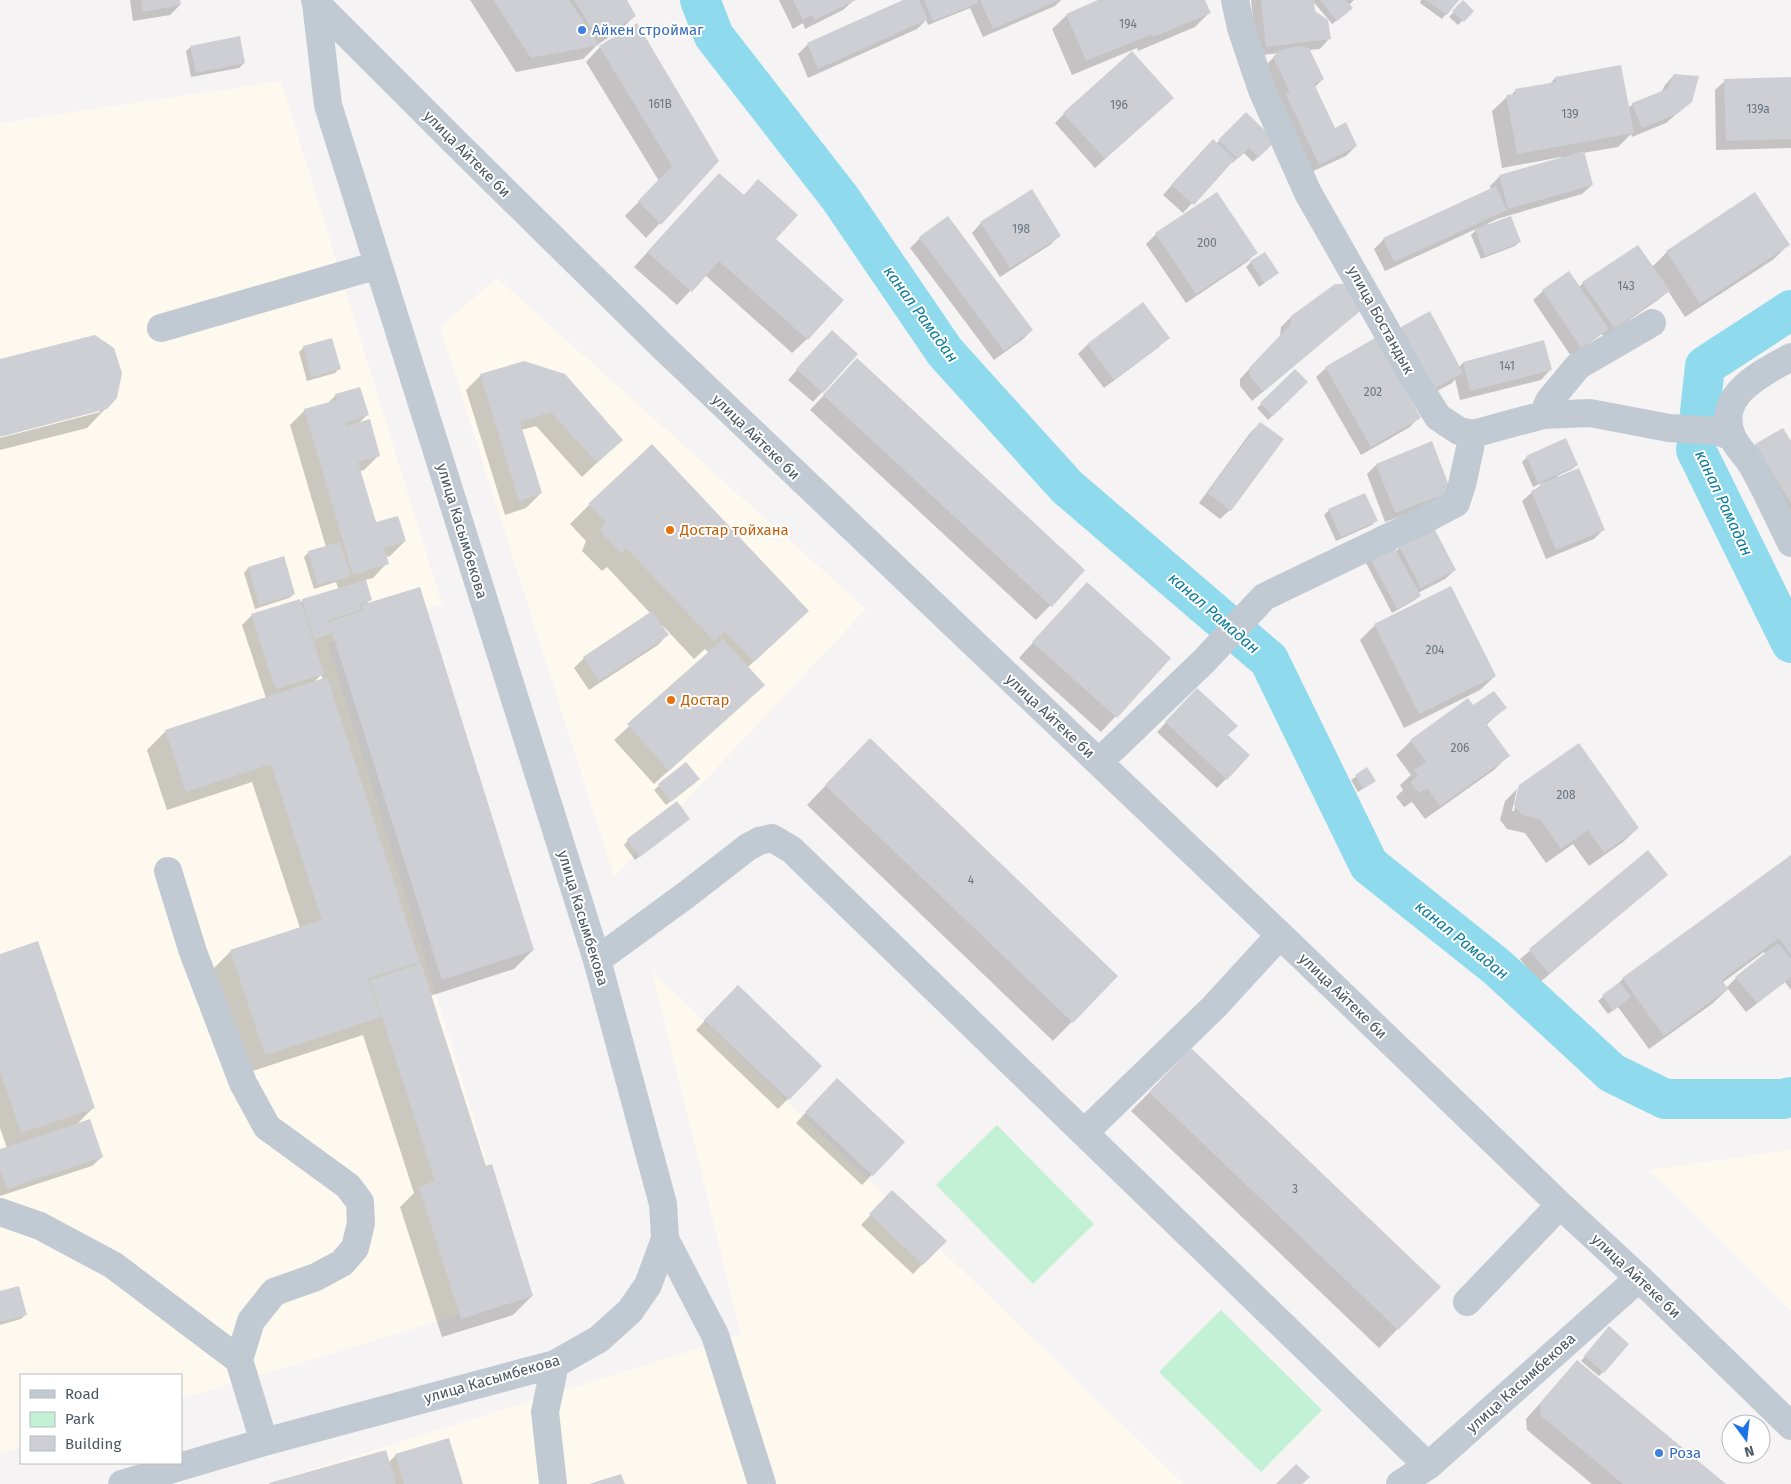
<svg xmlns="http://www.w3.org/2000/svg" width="1791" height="1484" font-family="'Fira Sans',sans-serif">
	<rect width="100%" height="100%" fill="#f5f3f3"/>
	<path fill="#fdf9ef" d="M281,81L442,604L328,643L528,1294L181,1399V1375H21V1447L0,1454V123Z
		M497,278L866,609L614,877L440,327Z
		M652,971L1184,1484H265L741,1335Z
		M1791,1150V1311L1649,1170Z"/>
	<path fill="#c3f1d5" d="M997,1125L1094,1224L1033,1284L936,1185Z
		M1221,1310L1322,1410L1261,1472L1159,1372Z"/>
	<path fill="#0003" fill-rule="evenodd" d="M130,0H179L180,5L170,15L133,21Z
		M470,0H625L635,16L620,30L597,45L583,59L516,72Z
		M779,0H852L853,1L843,10L805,29L803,23L793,29Z
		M906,0H918V2L920,0H1061L1055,6L983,37L970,8L928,25L926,20L917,29L808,78L798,54L807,45Z
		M1102,0H1204L1209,13L1195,27L1138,51L1137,48L1072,75L1052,29L1067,15Z
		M1251,0H1312L1314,12L1329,39L1320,49L1309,50L1323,79L1315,87L1335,129L1356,146L1346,156L1309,173L1264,67L1278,53L1257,56Z
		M1312,0H1354L1349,5L1347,13L1332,24Z
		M1421,0H1457L1442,19L1420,3Z
		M1463,2L1472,11L1458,25L1449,17Z
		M191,47L244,63L239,68L191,77L186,51Z
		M600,47L718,161L646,238L625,216L659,181L586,62Z
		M1674,75L1680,111L1666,123L1632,137L1631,134L1618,147L1583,153L1592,185L1582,194L1497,219L1487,224L1488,226L1519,242L1515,246L1481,259L1471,235L1478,228L1385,271L1374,249L1384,239L1491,190L1490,186L1500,176L1562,159L1561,157L1502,168L1492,111L1507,97L1510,96L1516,90L1549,85L1555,78L1628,108L1633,104L1661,93L1665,85Z
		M1791,79V148L1716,150L1715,90L1725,81Z
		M1163,107L1095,168L1055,123L1064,114Z
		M1246,114L1274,141L1253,162L1243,152L1233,163L1231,161L1183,213L1163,195L1203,150L1216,144Z
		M758,181L774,239L807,339L792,353L705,275L677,305L634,267L705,189L743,196Z
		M1755,194L1788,245L1774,259L1685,317L1668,291L1658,300L1604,337L1602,334L1571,356L1533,300L1543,291L1579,287L1583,283L1652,267L1667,252Z
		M948,218L1032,330L1022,340L994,360L910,248L920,238Z
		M981,223L1060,235L1050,245L1000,277L972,233Z
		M1156,234L1256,253L1247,262L1186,303L1146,244Z
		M1251,262L1278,273L1259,287L1246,267Z
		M1358,312L1252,401L1240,386V379L1280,336L1281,327L1291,317Z
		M1429,313L1458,368L1463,363L1543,342L1550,370L1541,380L1460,400L1455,379L1452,383L1424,398L1392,338L1401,328Z
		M1168,337L1159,347L1104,388L1078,354L1087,345Z
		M822,341L857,354L813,402L788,380Z
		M304,347L340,368L335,373L307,381L299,352Z
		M0,361L106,408L87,428L0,450V438L100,412V410L0,435Z
		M524,362L621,440L582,477L536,426L521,430L541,493L526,508L505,515L466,390L480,376Z
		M1326,368L1419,417L1410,427L1361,455L1316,377Z
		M1295,371L1307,382L1268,420L1257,408Z
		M843,375L1084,571L1036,620L810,410Z
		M336,395L367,415L359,423L379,455L364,470L360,471L375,524L405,541L390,556L386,557L387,563L373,578L365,580L370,600L364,606L533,950L514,969L430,996L485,1168L532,1296L513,1315L442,1337L400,1207L414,1193L363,1035L246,1073L212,970L231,951L300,928L252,782L167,810L147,750L166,731L266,698L242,625L252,615L300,603L303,600L339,590L336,582L314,589L304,557L309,552L326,547L290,425L305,410L327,404ZM321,675L323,680L313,683Z
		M1260,423L1230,510L1220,519L1199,503L1250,433Z
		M1791,444V530L1746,455L1756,445Z
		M1527,457L1577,465L1572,469L1557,476L1603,530L1594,539L1546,559L1522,501L1544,482L1533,487L1522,462Z
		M1376,465L1449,491L1440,501L1385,522L1367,474Z
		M589,505L788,630L747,668L748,699L654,784L614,740L709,653L705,649L694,659L663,626L661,627L667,635L658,645L589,690L574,668L584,658L651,614L607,567L602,571L582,551L586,541L570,524Z
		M1329,510L1376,520L1372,525L1336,541L1324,515Z
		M1400,547L1455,570L1445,579L1418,593L1420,596L1415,600L1392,613L1366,563L1370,559L1396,551Z
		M283,558L294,594L289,598L255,609L244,573L248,568Z
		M1073,598L1170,658L1101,732L1019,658Z
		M1375,625L1495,676L1480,690L1404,728L1360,640Z
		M1188,699L1227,736L1226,779L1217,788L1157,732Z
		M1473,707L1505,708L1486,725L1508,756L1494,770L1425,819L1412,802L1404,807L1396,797L1403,790L1400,785L1411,775L1396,755L1411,741Z
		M851,759L1117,976L1053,1041L807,805Z
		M686,763L694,783L666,805L654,790Z
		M1367,769L1374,781L1358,792L1351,780Z
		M1520,786L1638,828L1623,842L1589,866L1573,844L1546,863L1525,833L1507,829L1500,820L1505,801ZM1517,789H1519L1514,811H1512Z
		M684,823L635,860L624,845L628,840Z
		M1647,852L1666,875L1539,983L1520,959Z
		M1791,856V990L1785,982L1746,1012L1728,989L1712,1004L1649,1049L1618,1007L1608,1014L1598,1001L1623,979ZM1764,952L1766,955L1736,978L1726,988L1722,983Z
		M0,956L93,1108L75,1126L102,1157L92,1166L0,1196V1150L7,1148L0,1128Z
		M728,996L820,1066L778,1109L696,1030Z
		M1191,1050L1439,1287L1379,1348L1131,1111Z
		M827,1090L903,1142L862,1185L796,1123Z
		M883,1202L945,1241L913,1274L861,1225Z
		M0,1292L25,1315L21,1319L0,1325Z
		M1605,1333L1603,1372L1599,1376L1581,1361Z
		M1577,1362L1724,1484H1592L1527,1430L1526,1419Z
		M396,1455L461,1484H271L389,1462Z"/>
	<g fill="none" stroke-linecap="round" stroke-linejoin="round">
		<path stroke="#90daee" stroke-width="40" d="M700,0L714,36L840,198L945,352L1067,487L1269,660L1369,865L1497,967L1612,1073L1665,1099H1783L1791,1097
			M1791,310L1705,366L1696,450L1791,643"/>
	</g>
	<path fill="#cdcfd5" d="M141,0H180L181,5L143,12Z
		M493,0H569L599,45L531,58Z
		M574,0H627L636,16L598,39Z
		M793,0H856L815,20L812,15L803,20Z
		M903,0H919L928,19L818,69L807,43Z
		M924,0H977L978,3L933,21Z
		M980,0H1059L993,29Z
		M1098,0H1205L1211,13L1153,37L1152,34L1086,61L1066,14Z
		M1261,0H1314L1315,11L1328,20L1331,39L1266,47Z
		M1320,0H1346L1353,8L1337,21Z
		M1426,0H1459L1447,15Z
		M1463,0L1474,11L1464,22L1452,11Z
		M637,23L719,161L661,225L638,201L672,166L599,46Z
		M240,36L245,63L196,73L190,46Z
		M1300,46L1309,48L1324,79L1314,84L1335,128L1346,122L1357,146L1319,165L1286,95L1290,92L1273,57L1280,50Z
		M1132,51L1174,98L1105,159L1063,113Z
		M1621,65L1634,133L1517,154L1506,95L1516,94L1515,89L1556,82L1555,77Z
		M1674,74L1699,76L1692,102L1677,114L1642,128L1632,103L1667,89Z
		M1791,77V139L1726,141L1724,79Z
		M1246,112L1276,141L1258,158L1249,148L1238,159L1218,140Z
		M1213,139L1235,159L1194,205L1171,185Z
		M1584,151L1593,185L1508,209L1499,175Z
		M719,173L744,195L758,179L798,215L776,239L844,300L808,340L719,261L692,292L647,252Z
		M1496,186L1507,210L1394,262L1383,238Z
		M1032,189L1061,236L1010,268L980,222Z
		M1217,192L1258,253L1196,294L1155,233Z
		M1755,192L1790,245L1700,304L1666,251Z
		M948,216L1033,330L1004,351L919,237Z
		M1511,216L1521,242L1485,256L1475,229Z
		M1638,245L1670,291L1614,328L1582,282Z
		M1265,252L1279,273L1264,283L1250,261Z
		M1569,271L1609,329L1581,348L1542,290Z
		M1335,284H1344L1359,308V312L1263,392L1250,376L1249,368L1290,325L1291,316Z
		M1143,302L1170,338L1114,380L1087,344Z
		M1430,311L1463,373L1434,389L1401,327Z
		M832,330L858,354L823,393L796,369Z
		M95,335L114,348L122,373L117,398L107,409L0,437V359Z
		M332,338L341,369L311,377L303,346Z
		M1375,338L1421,418L1371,447L1325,367Z
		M1544,340L1552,370L1470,391L1463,362Z
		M857,358L1085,570L1052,607L823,395Z
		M524,361L565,374L623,440L597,463L551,412L520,422L542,493L519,501L480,374Z
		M1295,369L1308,382L1273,416L1260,403Z
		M360,387L369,415L346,422V426L370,419L380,456L358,462L376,522L398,516L406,541L384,548L389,564L353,575L304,409L337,400L335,394Z
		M1260,422L1284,439L1231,511L1207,493Z
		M1783,428L1791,441V504L1755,444Z
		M1566,438L1578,465L1538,483L1526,456Z
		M1432,441L1451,491L1395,513L1376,464Z
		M652,444L809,611L754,662L725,631L714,641L627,549L621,553L600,531L605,521L588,504Z
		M1579,468L1605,530L1556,550L1531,491L1540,487V484Z
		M1365,493L1378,521L1341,537L1328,509Z
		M1434,528L1456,570L1421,588L1399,546Z
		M340,542L351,576L318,585L308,551Z
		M1393,545L1421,596L1397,609L1370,558Z
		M284,556L295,594L259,605L248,567Z
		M366,580L372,600L359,604L361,610L328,620L332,634L314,639L302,599Z
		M1087,582L1171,658L1117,718L1032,642Z
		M1451,586L1496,676L1419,714L1374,624Z
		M420,587L534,950L442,980L329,622L363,611L361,605Z
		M300,599L324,674L275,689L251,614Z
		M652,611L669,635L599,681L583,657Z
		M723,639L765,685L669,771L627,724Z
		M327,677L420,962L368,978L381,1017L265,1055L230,950L322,920L271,764L186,792L165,730Z
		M1197,688L1238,726L1228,735L1250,755L1227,780L1165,722Z
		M1494,691L1507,708L1486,723L1510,756L1440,806L1427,788L1419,793L1410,782L1418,776L1414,770L1426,762L1410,740L1468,698L1473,705Z
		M870,738L1118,976L1073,1023L825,785Z
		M1579,743L1639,828L1604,853L1588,830L1561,849L1540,819L1522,815L1514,805L1519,785Z
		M686,762L700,779L671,802L658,784Z
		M1367,767L1376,781L1363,789L1355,775Z
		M677,801L690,819L640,857L627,839Z
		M1648,850L1668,875L1549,974L1529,949Z
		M1791,855V955L1779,938L1722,980L1728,989L1664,1036L1622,978Z
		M38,941L95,1108L21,1133L0,1071V954Z
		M1778,943L1791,959V977L1757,1003L1735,977Z
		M421,963L486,1166L492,1164L533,1296L461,1319L419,1187L435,1181L370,980Z
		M1620,982L1631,997L1613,1011L1602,995Z
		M738,985L822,1066L789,1100L704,1020Z
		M1191,1048L1441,1287L1398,1330L1149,1092Z
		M837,1078L905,1142L873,1176L805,1112Z
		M90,1119L103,1157L7,1189L0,1169V1149Z
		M892,1190L947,1241L923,1265L869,1214Z
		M19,1286L27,1315L0,1322V1291Z
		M1609,1326L1629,1344L1604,1373L1584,1356Z
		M1577,1360L1726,1484H1623L1541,1416L1540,1403Z
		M449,1438L463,1484H404L395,1454Z
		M386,1450L396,1484H269V1483Z
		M1296,1464L1310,1477L1302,1484H1276Z
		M621,1474L625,1484H589Z"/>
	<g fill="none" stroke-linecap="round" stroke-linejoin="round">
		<path stroke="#c1cad2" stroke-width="28" d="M315,0L316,3L459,146L663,347L1280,935L1560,1205L1639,1278L1791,1426
			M1235,0L1241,28L1262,90L1308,193L1414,379L1438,417L1459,431L1473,434L1543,415L1590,413L1669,428L1717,431L1732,437
			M161,328L378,265
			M1791,357C1762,373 1715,395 1732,436C1736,447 1746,455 1752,465C1766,490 1778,517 1791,543
			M1543,415L1549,401L1578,366L1652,323
			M1099,762L1204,661L1264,597L1420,522L1456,503L1462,485L1473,434
			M168,871L193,952L243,1083L267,1127L348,1186L360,1202L361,1223L355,1248L342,1263L316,1277L274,1292L251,1321L239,1360L264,1442
			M597,960L686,895L748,847L759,841L772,838L792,850L1428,1466
			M1085,1132L1214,1007L1280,935
			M0,1212L40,1226L113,1265L239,1360
			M665,1239L715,1335L762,1484
			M1467,1302L1560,1205
			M122,1484L264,1442L555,1364L599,1339L630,1311L648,1285L665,1239L663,1204L597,960L328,105L316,3
			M553,1484L545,1412L555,1364
			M1400,1484L1428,1466L1639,1278"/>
	</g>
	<g fill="#3f7fe0" stroke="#fff" stroke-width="2">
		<circle cx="582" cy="30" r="5"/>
		<circle cx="1659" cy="1453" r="5"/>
	</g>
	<g fill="#e8710a" stroke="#fff" stroke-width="2">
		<circle cx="670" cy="530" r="5"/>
		<circle cx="671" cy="700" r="5"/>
	</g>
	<g text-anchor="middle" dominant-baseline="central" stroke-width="4" stroke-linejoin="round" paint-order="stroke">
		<g font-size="12" fill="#6b747e">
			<text x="1128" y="24">194</text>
			<text x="660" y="104">161В</text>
			<text x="1119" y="105">196</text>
			<text x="1758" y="109">139а</text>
			<text x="1570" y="114">139</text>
			<text x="1021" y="229">198</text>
			<text x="1207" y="243">200</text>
			<text x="1626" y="286">143</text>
			<text x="1507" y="366">141</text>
			<text x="1373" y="392">202</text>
			<text x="1435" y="650">204</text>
			<text x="1460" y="748">206</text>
			<text x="1566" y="795">208</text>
			<text x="971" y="880">4</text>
			<text x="1295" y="1189">3</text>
		</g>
		<g font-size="15" fill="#366cbe" stroke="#fff" text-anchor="start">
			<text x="592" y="30">Айкен строймаг</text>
			<text x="1669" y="1453">Роза</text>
		</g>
		<g font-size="15" fill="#4a5661" stroke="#fff">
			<text transform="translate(467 154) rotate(45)">улица Айтеке би</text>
			<text transform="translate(1381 320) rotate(61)">улица Бостандык</text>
			<text transform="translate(756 437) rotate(44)">улица Айтеке би</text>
			<text transform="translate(462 531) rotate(73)">улица Касымбекова</text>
			<text transform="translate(1050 716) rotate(43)">улица Айтеке би</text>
			<text transform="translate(583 918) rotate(73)">улица Касымбекова</text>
			<text transform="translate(1343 996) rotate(44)">улица Айтеке би</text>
			<text transform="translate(1636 1276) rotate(43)">улица Айтеке би</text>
			<text transform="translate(492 1379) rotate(-16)">улица Касымбекова</text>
			<text transform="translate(1521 1383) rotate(-42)">улица Касымбекова</text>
		</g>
		<g font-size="15" fill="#c56008" stroke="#fff" text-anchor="start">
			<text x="680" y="530">Достар тойхана</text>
			<text x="681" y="700">Достар</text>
		</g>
		<g font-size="16" font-style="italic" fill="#0c7c9b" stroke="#fff">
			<text transform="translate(921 314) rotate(54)">канал Рамадан</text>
			<text transform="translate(1724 503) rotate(65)">канал Рамадан</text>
			<text transform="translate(1214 613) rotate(41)">канал Рамадан</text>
			<text transform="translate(1462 940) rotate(39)">канал Рамадан</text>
		</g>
	</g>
	<rect x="20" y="1374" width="162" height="90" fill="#ffffff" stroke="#b7bbc0"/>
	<rect x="30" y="1390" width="25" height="8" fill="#c1cad2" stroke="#b7bbc0"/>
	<text x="65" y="1399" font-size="15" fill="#4a5661">Road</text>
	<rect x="30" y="1412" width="25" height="15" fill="#c3f1d5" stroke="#b7bbc0"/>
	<text x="65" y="1424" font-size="15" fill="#4a5661">Park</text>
	<rect x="30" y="1436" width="25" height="15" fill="#cdcfd5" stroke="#b7bbc0"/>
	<text x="65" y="1449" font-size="15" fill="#4a5661">Building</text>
	<g transform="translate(1746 1439) rotate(165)"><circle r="24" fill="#ffffff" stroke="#b7bbc0"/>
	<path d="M0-4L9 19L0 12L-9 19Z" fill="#1a73e8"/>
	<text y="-8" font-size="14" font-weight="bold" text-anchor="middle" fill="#4a5661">N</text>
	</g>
</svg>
